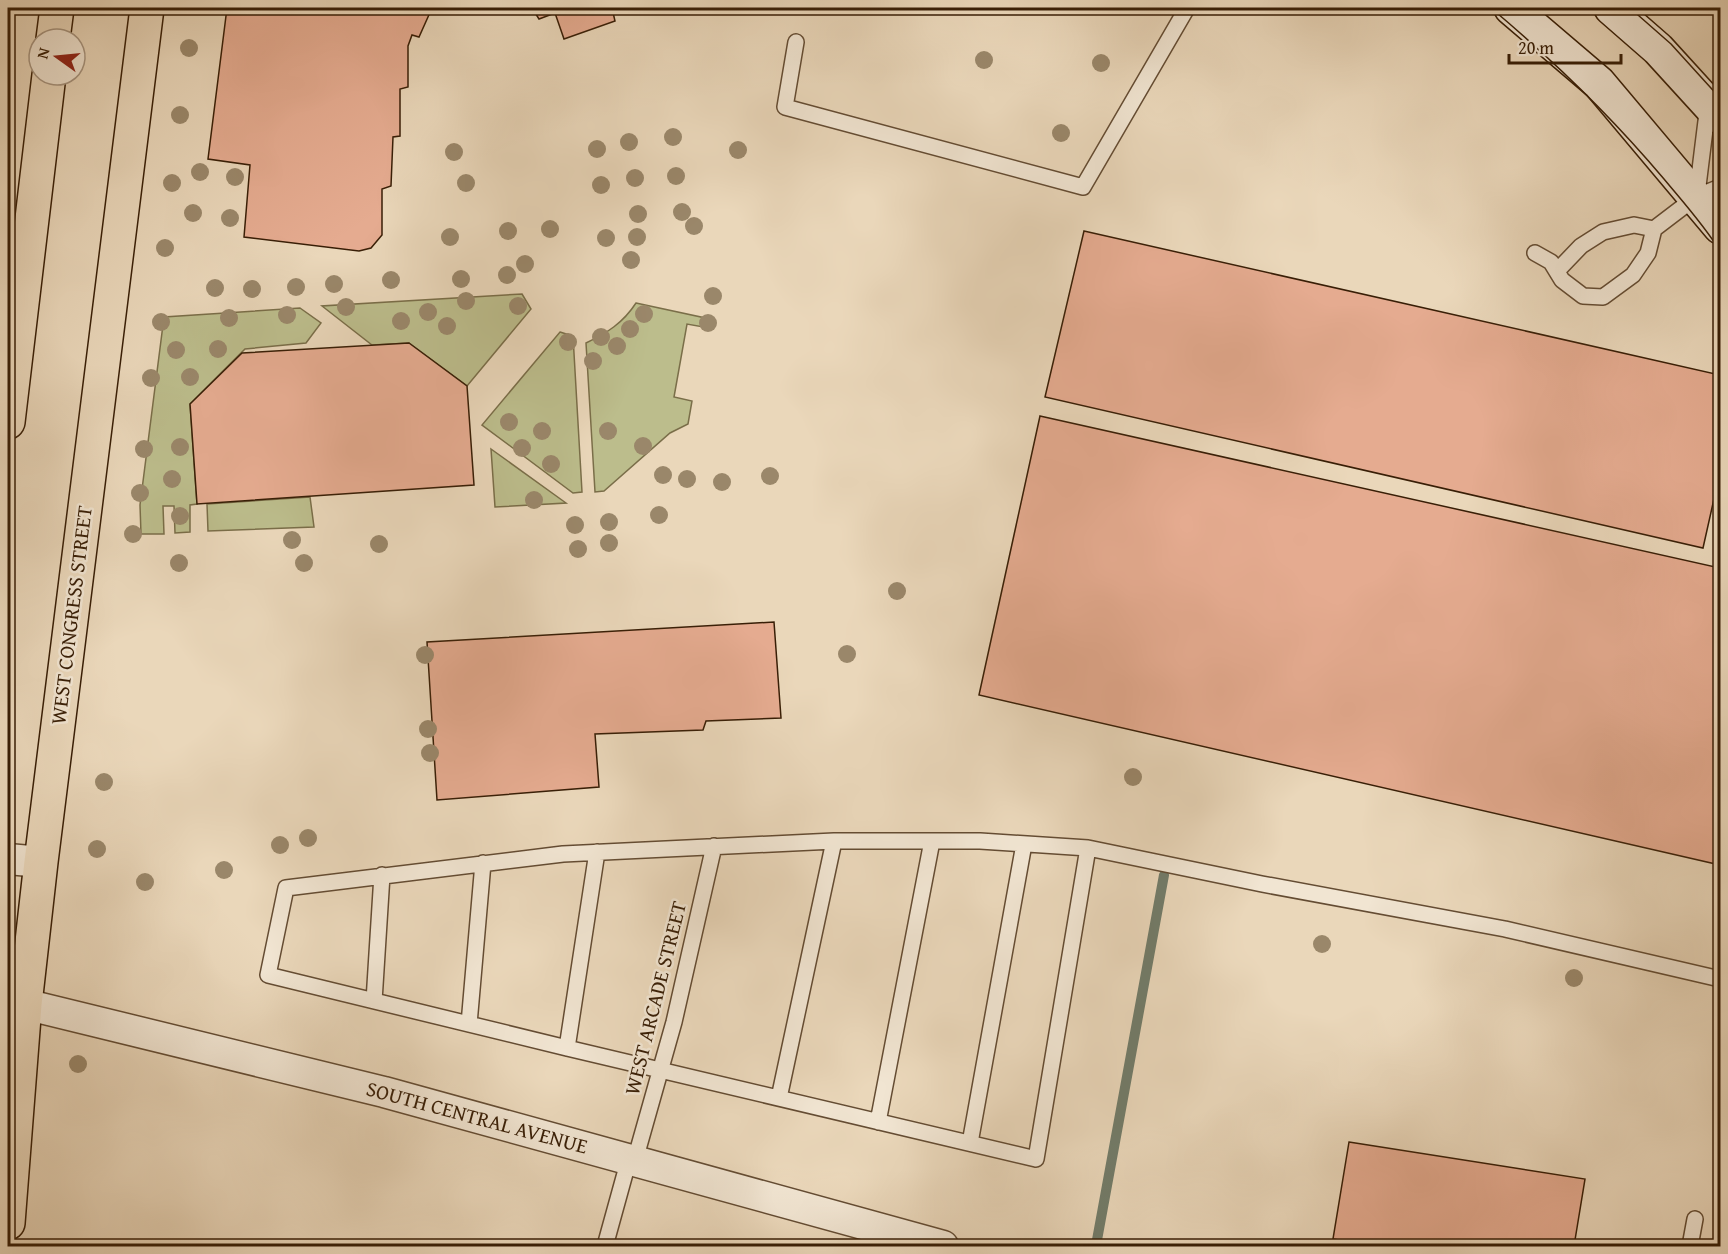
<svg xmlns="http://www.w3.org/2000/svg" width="1728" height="1254" font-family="'Gentium Book Plus',serif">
	<rect width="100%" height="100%" fill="#ead7ba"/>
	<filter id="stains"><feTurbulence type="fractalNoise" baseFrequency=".00333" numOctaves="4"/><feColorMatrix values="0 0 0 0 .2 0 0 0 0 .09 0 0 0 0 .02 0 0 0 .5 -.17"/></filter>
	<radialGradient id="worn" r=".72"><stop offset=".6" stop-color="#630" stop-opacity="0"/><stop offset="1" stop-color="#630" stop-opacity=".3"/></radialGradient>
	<path fill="#bcbd8c" stroke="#7a6e49" stroke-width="1.5" d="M522,294L531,309L467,386L409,343L372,345L322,306Z
		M636,303L710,319L712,324L709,328L687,324L674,397L692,401L688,424L670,433L604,491L595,492L586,343C607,333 623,323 636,303Z
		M300,308L321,323L306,343L245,349L190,404L197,504L190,505V532L175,533L174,506H163L164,534H141L140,505L164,317Z
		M560,332L573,336L582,492L573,493L482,425Z
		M491,449L566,503L495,507Z
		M310,497L314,527L208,531L207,504Z"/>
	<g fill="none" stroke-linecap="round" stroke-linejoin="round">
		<path stroke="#727c6a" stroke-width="10" d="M1097,1240L1164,875"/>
	</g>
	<path fill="#e5ab90" stroke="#381e06" stroke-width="1.5" d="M227,8H432L419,37L412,35L408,46V87L400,89V136L393,137L391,186L382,189V235L371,248L359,251L244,237L250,165L208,159Z
		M532,8H612L615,21L564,39L555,13L539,19Z
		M1084,231L1720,375V472L1703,548L1045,397Z
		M409,343L467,386L474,485L197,504L190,404L242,353Z
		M1040,416L1720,568V865L979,695Z
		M774,622L781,718L706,721L703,730L595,734L599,787L437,800L427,642Z
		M1349,1142L1585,1179L1574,1246H1376L1333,1239Z"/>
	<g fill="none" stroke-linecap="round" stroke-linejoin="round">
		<g stroke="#644c33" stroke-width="18">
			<path id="lane" d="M796,42L785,107L1083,187L1187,8
				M1697,194L1708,105
				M1535,253L1551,262L1562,280L1583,296L1603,297L1633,275L1648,253L1654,229L1696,197L1720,187
				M1557,271L1581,246L1603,232L1634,225L1654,229
				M834,841H980L1088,848L1036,1159L567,1048L268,975L286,888L563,854Z
				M1088,848L1262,884L1505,929L1720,979
				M374,1001L382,875
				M469,1024L483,863
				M567,1048L597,852
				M779,1098L834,841
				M878,1122L932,841
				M970,1143L1024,844
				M635,1160L674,1022L714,846
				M605,1246L629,1159
				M1690,1246L1695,1219"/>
		</g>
		<g stroke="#644c33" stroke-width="33">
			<path id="street" d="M8,859L41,862
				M8,1000L384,1092L943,1246"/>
		</g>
		<g stroke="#381e06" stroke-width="36">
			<path id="secondary" d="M1511,8L1599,83L1720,227
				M1611,8L1658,49L1720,117"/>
		</g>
		<g stroke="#381e06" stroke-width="36">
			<path id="primary" d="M53,39L57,8
				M8,422L49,75
				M8,1223L25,1004L41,862L147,8"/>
		</g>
		<use href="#lane" stroke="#f1e5d2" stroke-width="15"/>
		<use href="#street" stroke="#f1e5d2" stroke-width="30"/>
		<use href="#secondary" stroke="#f1e5d2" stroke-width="33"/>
		<use href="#primary" stroke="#ead7ba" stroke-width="33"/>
		<path stroke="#381e06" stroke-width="1.5" d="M1491,8C1553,60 1611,116 1664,179C1683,202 1704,225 1720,251
			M1630,8L1671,44L1720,98"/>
	</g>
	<g fill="#9a876a">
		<circle cx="189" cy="48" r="9"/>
		<circle cx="984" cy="60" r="9"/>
		<circle cx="1101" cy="63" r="9"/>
		<circle cx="180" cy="115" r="9"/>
		<circle cx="1061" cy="133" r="9"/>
		<circle cx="673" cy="137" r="9"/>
		<circle cx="629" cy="142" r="9"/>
		<circle cx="597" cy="149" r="9"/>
		<circle cx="738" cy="150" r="9"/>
		<circle cx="454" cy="152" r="9"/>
		<circle cx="200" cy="172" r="9"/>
		<circle cx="676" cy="176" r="9"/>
		<circle cx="235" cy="177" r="9"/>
		<circle cx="635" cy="178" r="9"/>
		<circle cx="172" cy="183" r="9"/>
		<circle cx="466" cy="183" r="9"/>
		<circle cx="601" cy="185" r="9"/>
		<circle cx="682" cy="212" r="9"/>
		<circle cx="193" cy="213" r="9"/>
		<circle cx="638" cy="214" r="9"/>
		<circle cx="230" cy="218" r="9"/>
		<circle cx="694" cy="226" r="9"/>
		<circle cx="550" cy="229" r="9"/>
		<circle cx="508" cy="231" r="9"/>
		<circle cx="450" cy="237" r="9"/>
		<circle cx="637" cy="237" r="9"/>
		<circle cx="606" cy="238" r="9"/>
		<circle cx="165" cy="248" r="9"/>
		<circle cx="631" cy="260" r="9"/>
		<circle cx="525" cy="264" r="9"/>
		<circle cx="507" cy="275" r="9"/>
		<circle cx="461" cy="279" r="9"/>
		<circle cx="391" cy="280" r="9"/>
		<circle cx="334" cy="284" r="9"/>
		<circle cx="296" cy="287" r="9"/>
		<circle cx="215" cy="288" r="9"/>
		<circle cx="252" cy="289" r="9"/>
		<circle cx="713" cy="296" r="9"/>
		<circle cx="466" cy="301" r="9"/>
		<circle cx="518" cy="306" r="9"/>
		<circle cx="346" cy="307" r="9"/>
		<circle cx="428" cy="312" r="9"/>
		<circle cx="644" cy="314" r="9"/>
		<circle cx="287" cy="315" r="9"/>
		<circle cx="229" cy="318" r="9"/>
		<circle cx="401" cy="321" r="9"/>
		<circle cx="161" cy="322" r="9"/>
		<circle cx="708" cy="323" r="9"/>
		<circle cx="447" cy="326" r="9"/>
		<circle cx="630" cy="329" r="9"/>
		<circle cx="601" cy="337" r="9"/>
		<circle cx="568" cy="342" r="9"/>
		<circle cx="617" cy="346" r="9"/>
		<circle cx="218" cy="349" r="9"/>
		<circle cx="176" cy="350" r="9"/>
		<circle cx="593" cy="361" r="9"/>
		<circle cx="190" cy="377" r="9"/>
		<circle cx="151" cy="378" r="9"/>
		<circle cx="509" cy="422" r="9"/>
		<circle cx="542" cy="431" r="9"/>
		<circle cx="608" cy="431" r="9"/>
		<circle cx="643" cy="446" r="9"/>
		<circle cx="180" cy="447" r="9"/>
		<circle cx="522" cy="448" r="9"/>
		<circle cx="144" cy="449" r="9"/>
		<circle cx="551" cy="464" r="9"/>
		<circle cx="663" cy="475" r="9"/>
		<circle cx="770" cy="476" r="9"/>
		<circle cx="172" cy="479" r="9"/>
		<circle cx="687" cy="479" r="9"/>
		<circle cx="722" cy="482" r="9"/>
		<circle cx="140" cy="493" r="9"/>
		<circle cx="534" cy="500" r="9"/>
		<circle cx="659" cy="515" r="9"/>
		<circle cx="180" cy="516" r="9"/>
		<circle cx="609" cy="522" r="9"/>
		<circle cx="575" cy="525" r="9"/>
		<circle cx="133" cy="534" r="9"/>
		<circle cx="292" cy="540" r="9"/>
		<circle cx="609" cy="543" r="9"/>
		<circle cx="379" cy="544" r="9"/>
		<circle cx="578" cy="549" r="9"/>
		<circle cx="179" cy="563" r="9"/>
		<circle cx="304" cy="563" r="9"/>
		<circle cx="897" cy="591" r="9"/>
		<circle cx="847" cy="654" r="9"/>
		<circle cx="425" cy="655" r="9"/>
		<circle cx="428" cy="729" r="9"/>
		<circle cx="430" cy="753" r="9"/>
		<circle cx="1133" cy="777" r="9"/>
		<circle cx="104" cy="782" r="9"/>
		<circle cx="308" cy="838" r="9"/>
		<circle cx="280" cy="845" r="9"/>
		<circle cx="97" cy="849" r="9"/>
		<circle cx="224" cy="870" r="9"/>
		<circle cx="145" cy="882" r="9"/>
		<circle cx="1322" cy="944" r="9"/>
		<circle cx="1574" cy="978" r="9"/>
		<circle cx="78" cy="1064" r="9"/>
	</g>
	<g text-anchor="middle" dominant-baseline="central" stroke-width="5" stroke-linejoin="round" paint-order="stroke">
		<g font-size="21" fill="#381e06" stroke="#f1e5d2">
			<text transform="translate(71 615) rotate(-83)">WEST CONGRESS STREET</text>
			<text transform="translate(655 998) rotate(-76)">WEST ARCADE STREET</text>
			<text transform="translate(477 1117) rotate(15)">SOUTH CENTRAL AVENUE</text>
		</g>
	</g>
	<rect width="1728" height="1254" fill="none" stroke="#ead7ba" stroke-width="30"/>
	<rect x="9" y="9" width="1710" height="1236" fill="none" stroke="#381e06" stroke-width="3"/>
	<rect x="15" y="15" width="1698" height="1224" fill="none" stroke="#381e06" stroke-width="1.5"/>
	<g transform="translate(57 57) rotate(285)"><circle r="28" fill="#f1e5d2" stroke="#a79580" stroke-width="1.5"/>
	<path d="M0-4.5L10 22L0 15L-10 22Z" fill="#8f2418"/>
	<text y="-9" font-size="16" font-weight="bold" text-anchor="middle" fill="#381e06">N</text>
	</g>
	<path d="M1509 54v9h112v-9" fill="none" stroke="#381e06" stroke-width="3"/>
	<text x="1518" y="54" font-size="18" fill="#381e06" stroke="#f1e5d2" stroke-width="4.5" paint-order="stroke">20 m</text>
	<rect width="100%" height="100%" filter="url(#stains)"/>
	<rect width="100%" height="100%" fill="url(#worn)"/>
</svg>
